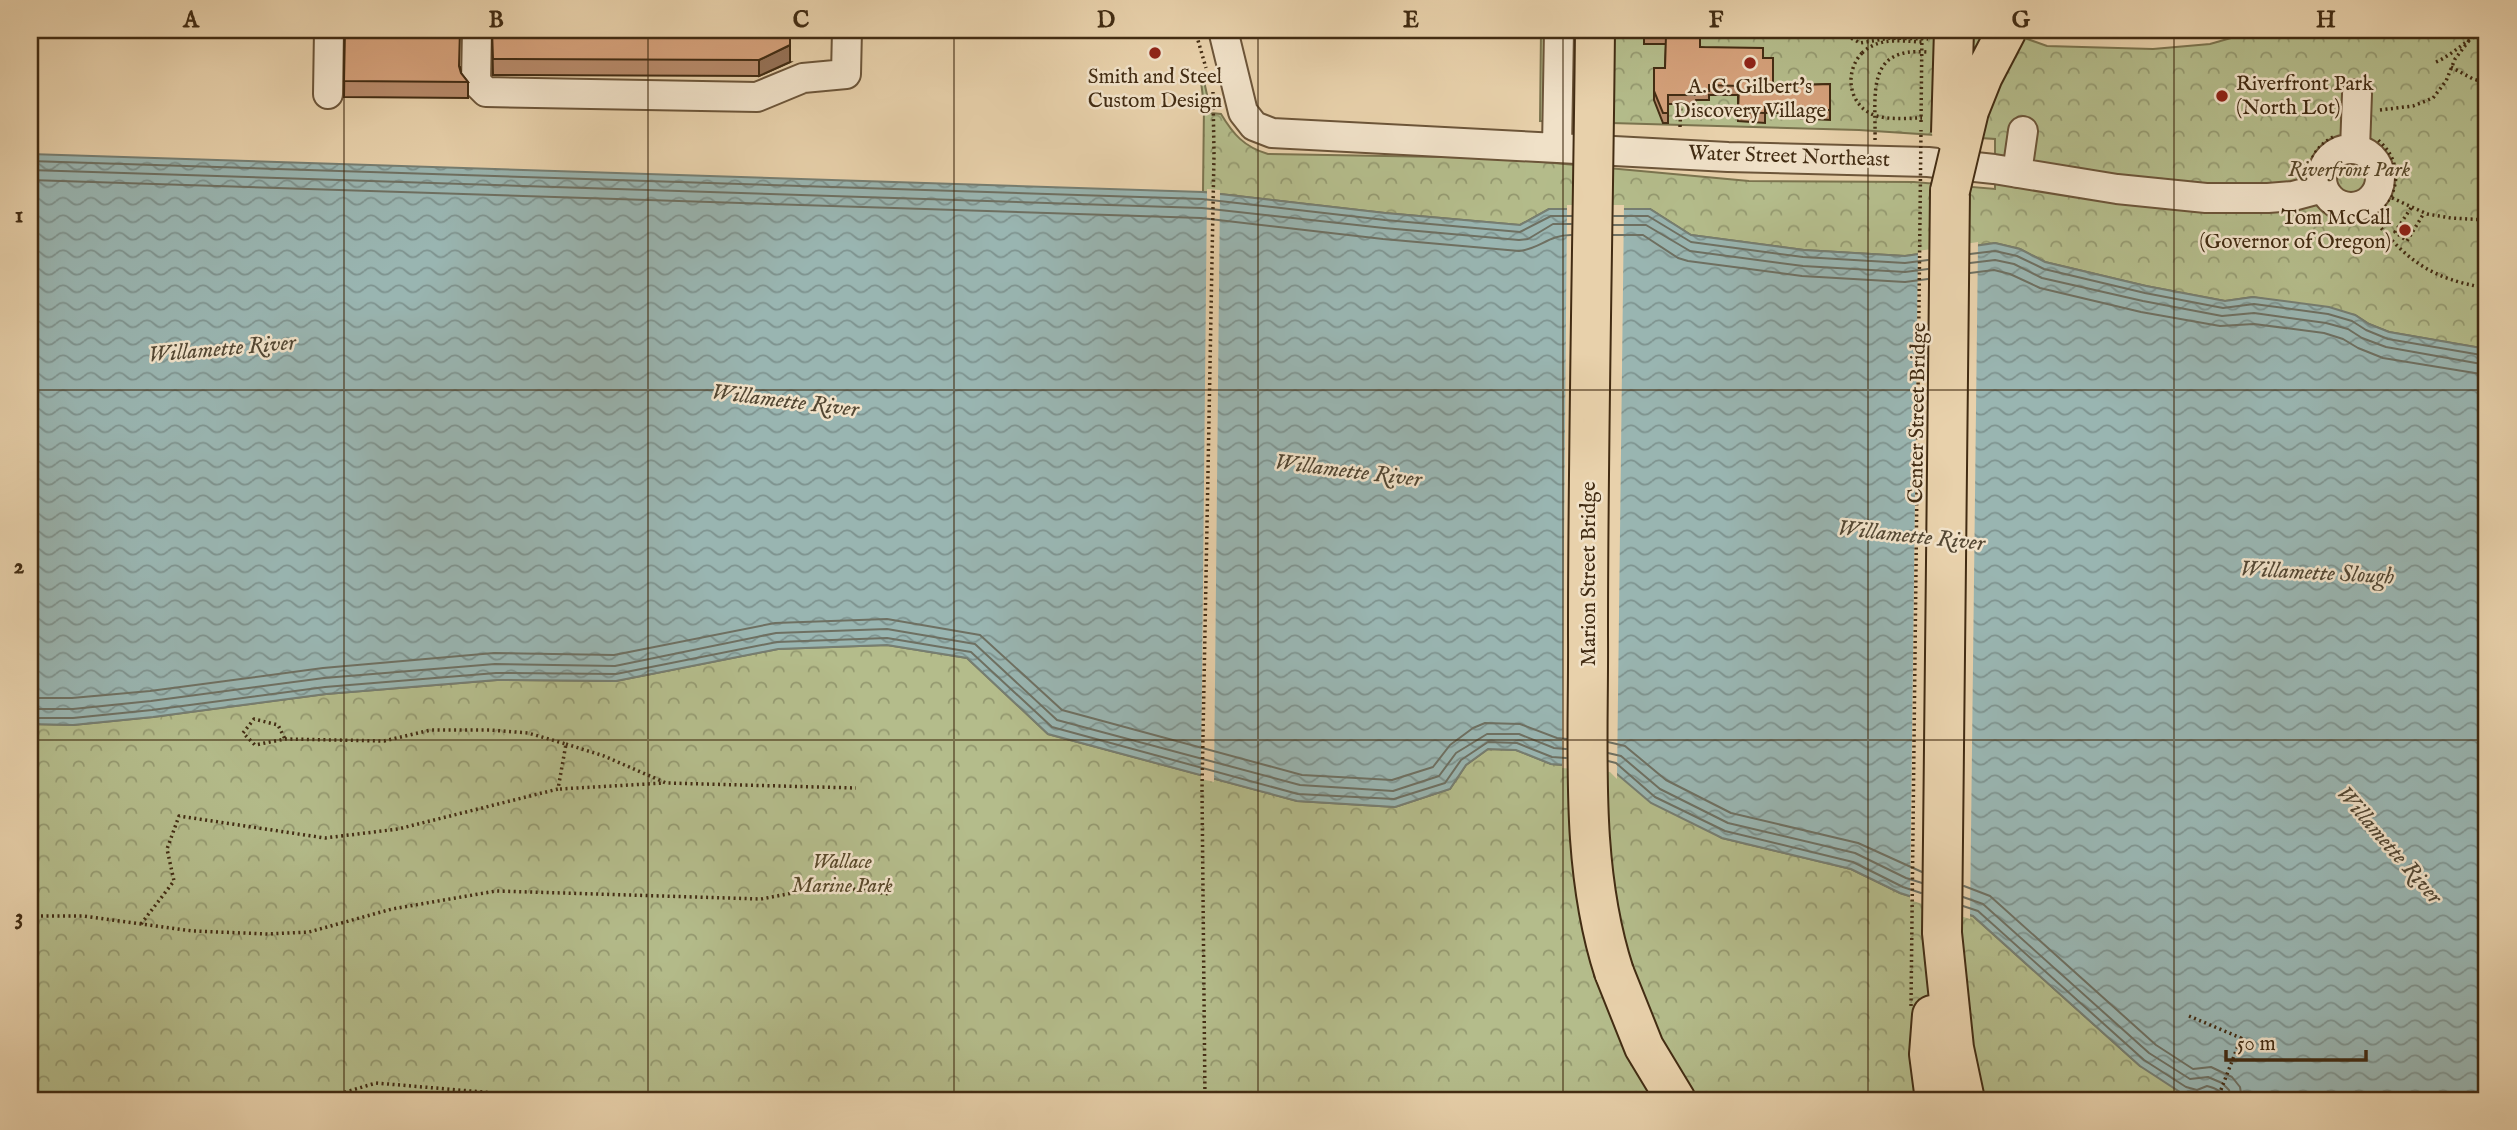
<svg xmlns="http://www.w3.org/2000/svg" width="2517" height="1130" font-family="'IM FELL English',serif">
	<defs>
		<pattern id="park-crowns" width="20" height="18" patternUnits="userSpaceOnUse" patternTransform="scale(1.75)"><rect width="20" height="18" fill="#b4bc8b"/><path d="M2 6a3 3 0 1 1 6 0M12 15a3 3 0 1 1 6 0" fill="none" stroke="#949970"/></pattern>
		<pattern id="water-waves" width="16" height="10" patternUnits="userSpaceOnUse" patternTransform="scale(1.75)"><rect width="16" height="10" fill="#99b5b1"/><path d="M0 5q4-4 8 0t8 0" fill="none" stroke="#7e938f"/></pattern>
	</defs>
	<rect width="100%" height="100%" fill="#e8d1ab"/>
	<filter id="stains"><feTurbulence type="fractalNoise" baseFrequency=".00286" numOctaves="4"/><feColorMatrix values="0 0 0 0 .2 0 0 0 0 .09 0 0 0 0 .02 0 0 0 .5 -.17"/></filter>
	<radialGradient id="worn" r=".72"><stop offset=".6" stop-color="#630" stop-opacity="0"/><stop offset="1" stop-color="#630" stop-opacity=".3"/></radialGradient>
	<path fill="url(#park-crowns)" stroke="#7b744f" stroke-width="2" d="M1541,30H1973L2019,36L2047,46L2153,49L2210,44L2259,30H2487V349L2389,332L2369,324L2355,315L2253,297L2225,301L2146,286L2045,262L2020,249L1995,243L1905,256L1804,250L1691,235L1650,209H1549L1520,225L1385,213L1203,192L1204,105L1201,82L1204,81L1211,113L1221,114C1233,134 1244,147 1268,154L1500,158L1749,181L1914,182L1995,189V139L1859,130L1540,121Z
		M887,645L967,658L1048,734L1297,801L1395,807L1450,789L1466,765L1488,749L1516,750L1551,764L1611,769L1722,838L1851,869L1900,893L1973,916L2140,1066L2222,1100H30V724L73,725L153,717L326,694L497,680L616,681L778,649Z"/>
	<path fill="url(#water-waves)" stroke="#767e72" stroke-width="2" d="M30,154L1203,192L1385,213L1520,225L1549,209H1650L1691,235L1804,250L1905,256L1995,243L2020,249L2045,262L2146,286L2225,301L2253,297L2329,307L2355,315L2369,324L2389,332L2487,349V1100H2222L2205,1093L2203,1099L2183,1094L2140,1066L1973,916L1900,893L1851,869L1722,838L1651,803L1611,769L1551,764L1516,750L1488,749L1466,765L1450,789L1395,807L1297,801L1048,734L967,658L887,645L778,649L616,681L497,680L326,694L153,717L73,725L30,724Z"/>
	<path fill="#e8d1ab" d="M1207,189L1220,190L1214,782L1201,779Z
		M1567,205H1624L1617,779L1610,772L1562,768Z
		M1978,242L1970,919L1910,900L1918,251Z"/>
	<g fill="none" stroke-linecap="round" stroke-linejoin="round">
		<path stroke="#6e7062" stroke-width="2" d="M30,161L1202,199L1385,220L1520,232L1551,216H1572
			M30,170L1202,208L1384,228L1519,240L1528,239L1553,224H1571
			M30,180L1201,218L1383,239L1519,251C1540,249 1548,235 1571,235
			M1614,216H1648L1691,242L1803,257L1905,263L1928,260
			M1613,225H1646L1690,251L1803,266L1905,272L1928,269
			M1613,235H1643L1678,258L1688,261L1802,276L1905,282L1928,279
			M1970,254L1995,251L2017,256L2044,269L2145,293L2223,308L2254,304L2328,314L2352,321L2366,330L2388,339L2487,356
			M1970,263L1995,260L2014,264L2042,278L2143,301L2222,316L2254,313L2326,323L2348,329L2362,338L2386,347L2487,365
			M1970,273L1994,270L2010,274L2040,288L2141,312L2220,326L2254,324L2324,333L2343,339L2358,348L2383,358L2487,375
			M30,698H72L150,691L323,668L494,653L614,655L775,623L887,619L980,635L1062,710L1302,775L1392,780L1433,767L1450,745L1473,728L1485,723L1520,724L1557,738L1567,739
			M30,709H73L151,701L324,678L495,664L615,666L776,633L887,629L975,644L1057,720L1300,785L1393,791L1439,776L1456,753L1487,734H1519L1554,748L1566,749
			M30,718H73L152,710L325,687L496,673L616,674L777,642L887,638L971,652L1052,727L1298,794L1394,799L1445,783L1461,760L1488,742L1517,743L1552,757L1566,758
			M1608,742L1625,746L1666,780L1731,813L1858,843L1922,872
			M1608,753L1621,756L1660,789L1728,823L1855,853L1906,878L1922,883
			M1608,761L1616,763L1655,797L1725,831L1853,862L1903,887L1921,893
			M1964,886L1990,896L2156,1045L2193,1069L2211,1067L2232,1077L2240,1087L2242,1100
			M1963,897L1983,904L2149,1053L2190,1079L2208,1077L2222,1083L2229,1090L2232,1100
			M1963,906L1978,911L2144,1060L2186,1087L2197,1090L2207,1086C2215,1088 2223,1091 2223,1100"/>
		<g stroke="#6c5539" stroke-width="32">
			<path id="minor" d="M477,30L476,82L486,92L757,97L803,78L846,74L847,30
				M1223,30L1243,112L1254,126L1272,133L1728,157L1928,162L1994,169L2117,189L2206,198H2268L2293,196L2323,188
				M328,94L329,30
				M1557,148L1559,30
				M2322 178a29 29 0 1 1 58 0a29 29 0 1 1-58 0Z
				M2355,149L2357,94
				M2017,173L2023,131"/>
		</g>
		<g stroke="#422c13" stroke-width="42">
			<path id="highway" d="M1950,191L1942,933L1954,1048L1965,1100
				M1614,972L1644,1047L1676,1100
				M1932,1015L1929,1054L1935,1100"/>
		</g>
		<path stroke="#422c13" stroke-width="3.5" stroke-dasharray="2 3.5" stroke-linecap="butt" d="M1195,30L1206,68
			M1837,30L1860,43L1890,38L1928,39
			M1862,53C1879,37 1900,41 1922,42
			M2436,62C2455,54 2467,37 2487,32
			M2451,67L2473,79L2487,83
			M2380,110L2413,106L2433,98L2446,81L2455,59L2471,38
			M1680,127L1681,104
			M1875,140C1876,94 1865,47 1927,52
			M2309,168C2313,153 2320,144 2333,137
			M2377,191L2427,214L2451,218L2487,220
			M2411,208L2395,232L2407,241L2424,213
			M2324,210C2374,244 2424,179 2377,139
			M2371,215C2405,260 2431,279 2487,288
			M566,744L604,756L666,783L856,788
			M560,789L664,783
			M30,916H83L193,931L268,934L309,932L392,909L496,891L761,899L830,886L890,894
			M141,924L174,881L167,849L179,816L325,838L398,829L558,789L566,744L528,733L490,730H431L384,741L285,739L255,745L243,733L254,719L278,725L285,739
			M2189,1016L2241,1038L2217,1100
			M330,1100L339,1094L376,1083L577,1100
			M1205,1100L1202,789L1214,155L1213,92"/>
		<use href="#minor" stroke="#f0e1c8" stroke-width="28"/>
		<use href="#highway" stroke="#e8d1ab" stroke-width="38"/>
		<g stroke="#422c13" stroke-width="42" stroke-linecap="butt">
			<path id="highway-bridge" d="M1595,30C1593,231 1588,433 1588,635C1589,746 1579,864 1614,972
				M1951,133L1954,30
				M1950,191L1969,111L1983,76L2007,30"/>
		</g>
		<path stroke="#422c13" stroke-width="3.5" stroke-dasharray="2 3.5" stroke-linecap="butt" d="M1862,53C1843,73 1849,108 1877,116C1891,120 1908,118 1922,118
			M1921,122L1922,30
			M1911,1006L1921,130"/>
		<use href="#highway-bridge" stroke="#e8d1ab" stroke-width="38"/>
	</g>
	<path fill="#b78a6a" stroke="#422c13" stroke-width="2" d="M345,30L460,67L461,73L468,82V98L344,97Z
		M492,30L790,62L759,76L493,75Z
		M1644,30L1692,38L1700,47L1763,58L1773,86L1830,84V120L1794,118V113H1765V123L1738,121V95H1709V100H1696L1695,104H1668V123H1663L1654,100V68H1665L1666,44H1644Z"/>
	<path fill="#957156" stroke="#422c13" stroke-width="2" d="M790,45V62L759,76V60Z"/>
	<path fill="#d5a17b" stroke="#422c13" stroke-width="2" d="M345,30H460L459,66L461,73L468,82L344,81Z
		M492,30H790V45L759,60L493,59Z
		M1644,30H1692V38H1700V47L1763,48V58H1773V86L1830,84V110L1794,109V103L1765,104V113L1738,112L1739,86L1709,85V91H1696L1695,95H1668V113H1663L1654,91V68H1665L1666,35H1644Z"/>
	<path fill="none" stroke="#422c13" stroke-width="2" stroke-opacity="0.55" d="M344,30V1100M648,30V1100M954,30V1100M1258,30V1100M1563,30V1100M1868,30V1100M2174,30V1100M30,390H2487M30,740H2487"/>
	<g fill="#8f2418" stroke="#f0e1c8" stroke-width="2.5">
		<circle cx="1155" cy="53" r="7"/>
		<circle cx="1750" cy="63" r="7"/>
		<circle cx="2222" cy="96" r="7"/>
		<circle cx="2405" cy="230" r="7"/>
	</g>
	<g text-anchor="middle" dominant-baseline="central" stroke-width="5" stroke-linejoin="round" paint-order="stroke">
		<g font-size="21" fill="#422c13" stroke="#f0e1c8">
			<text x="1155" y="77">Smith and Steel<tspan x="1155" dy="24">Custom Design</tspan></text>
			<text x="2236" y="84" text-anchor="start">Riverfront Park<tspan x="2236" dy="24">(North Lot)</tspan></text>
			<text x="1750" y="87">A. C. Gilbert's<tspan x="1750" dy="24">Discovery Village</tspan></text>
			<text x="2391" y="218" text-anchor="end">Tom McCall<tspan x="2391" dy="24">(Governor of Oregon)</tspan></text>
		</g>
		<g font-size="21" fill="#422c13" stroke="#f0e1c8">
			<text transform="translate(1789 157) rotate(2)">Water Street Northeast</text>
			<text transform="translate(1918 413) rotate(-89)">Center Street Bridge</text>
			<text transform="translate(1589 574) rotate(-90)">Marion Street Bridge</text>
		</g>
		<g font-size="21" font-style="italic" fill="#59492b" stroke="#f0e1c8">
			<text x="2349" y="170">Riverfront Park</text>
			<text x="842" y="862">Wallace<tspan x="842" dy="24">Marine Park</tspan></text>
		</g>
		<g font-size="23" font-style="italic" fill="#534733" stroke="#f0e1c8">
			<text transform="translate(222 349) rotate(-5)">Willamette River</text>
			<text transform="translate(785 401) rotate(7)">Willamette River</text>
			<text transform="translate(1348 471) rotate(7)">Willamette River</text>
			<text transform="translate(1911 536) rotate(6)">Willamette River</text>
			<text transform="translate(2317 573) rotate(3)">Willamette Slough</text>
			<text transform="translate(2389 845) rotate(49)">Willamette River</text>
		</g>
	</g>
	<rect width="2517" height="1130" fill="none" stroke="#e8d1ab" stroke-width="77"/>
	<path d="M2226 1050v10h140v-10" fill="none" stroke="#422c13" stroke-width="3.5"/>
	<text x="2237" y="1050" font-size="21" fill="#422c13" stroke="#f0e1c8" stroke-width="5" paint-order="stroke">50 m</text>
	<rect x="38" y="38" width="2440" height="1054" fill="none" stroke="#422c13" stroke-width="2.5"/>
	<g font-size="23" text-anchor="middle" font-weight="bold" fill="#422c13">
		<text x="191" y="27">A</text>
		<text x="496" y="27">B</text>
		<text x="801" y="27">C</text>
		<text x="1106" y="27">D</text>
		<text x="1411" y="27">E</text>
		<text x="1716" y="27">F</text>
		<text x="2021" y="27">G</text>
		<text x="2326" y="27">H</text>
		<text x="19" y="222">1</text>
		<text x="19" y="573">2</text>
		<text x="19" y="924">3</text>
	</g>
	<rect width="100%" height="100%" filter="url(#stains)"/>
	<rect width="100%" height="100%" fill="url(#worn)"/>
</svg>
